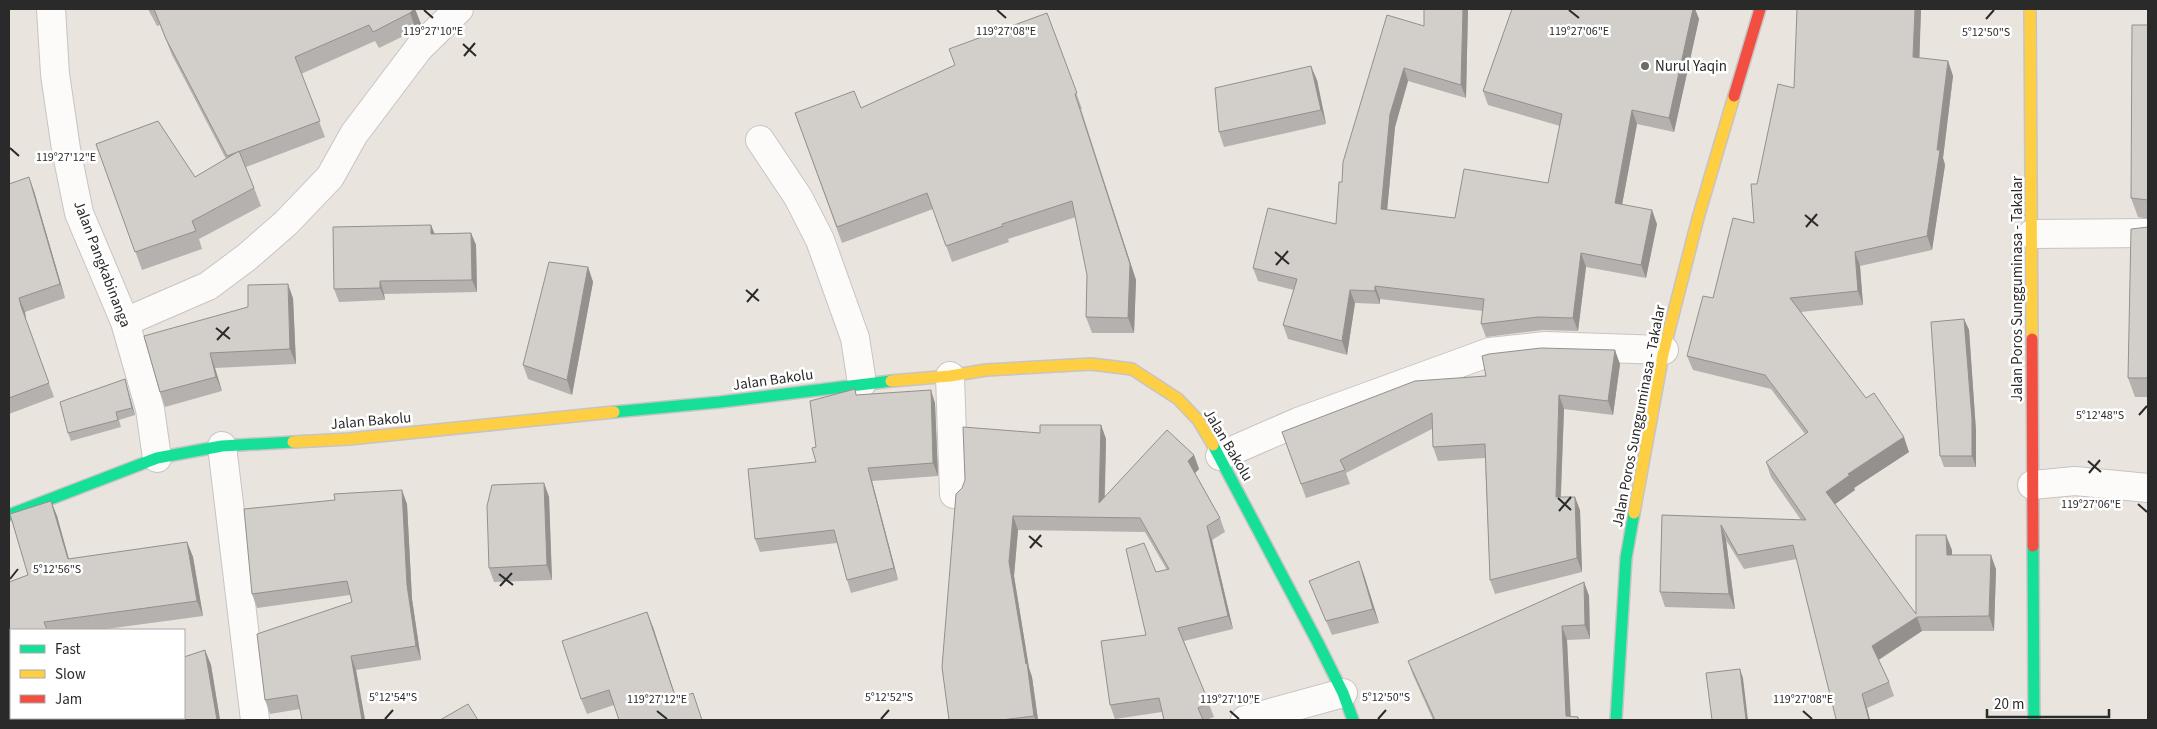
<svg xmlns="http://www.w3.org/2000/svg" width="2157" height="729" font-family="'Source Sans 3',sans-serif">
	<rect width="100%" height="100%" fill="#eae4de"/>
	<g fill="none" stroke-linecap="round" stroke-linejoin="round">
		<g stroke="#c6c4c5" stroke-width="30">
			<path id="street" d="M51,9L55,74L66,149L79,213L125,322L150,409L157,458
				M760,140L798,197L820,240L855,338L862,383
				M2032,234L2148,233
				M125,322L208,286L247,257L286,223L330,177L354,134L419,48L459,9
				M950,376L954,494
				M222,446L255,720
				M1220,456L1298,422L1490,352L1545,346L1664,350
				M2032,485L2075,481L2148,488
				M1245,720L1343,693"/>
		</g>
		<g stroke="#c6c4c5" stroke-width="14">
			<path id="fast" d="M614,412L720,402L891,381
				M1213,445L1318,643L1343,693L1353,720
				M9,515L157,458L222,446L293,442
				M2033,546L2034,720
				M1616,720L1626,558L1634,513"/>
		</g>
		<g stroke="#c6c4c5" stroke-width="14">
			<path id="slow" d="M2030,9L2032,339
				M891,381L950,376L986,370L1091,364L1132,369L1178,399L1198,420L1213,445
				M293,442L349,439L614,412
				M1634,513L1663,354L1698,218L1734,96"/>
		</g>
		<g stroke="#c6c4c5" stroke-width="14">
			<path id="jam" d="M1734,96L1760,9
				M2032,339L2033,546"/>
		</g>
		<use href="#street" stroke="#fcfbfa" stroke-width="28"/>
		<use href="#fast" stroke="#16e098" stroke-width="11"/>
		<use href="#slow" stroke="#ffcf43" stroke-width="11"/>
		<use href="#jam" stroke="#f24e42" stroke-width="11"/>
	</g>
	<path fill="#b5b1ae" d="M148,9H415L421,24L416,30L379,48L375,41L301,74L325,137L246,167L261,206L199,239L202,249L142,270L96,144L195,177L226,159L172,55L160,25L157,26Z
		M1468,9L1466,98L1408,81L1395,127L1387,210L1455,218L1548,183L1560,126L1488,105L1483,91L1512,9H1695L1699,19L1674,132L1637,124L1622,204L1657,224L1646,278L1586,267L1578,331L1543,330L1486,337L1481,324L1483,311L1380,299V304L1355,303L1347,355L1288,339L1283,325L1294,290L1258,281L1253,268L1336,224L1342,182L1424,26Z
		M1921,9L1919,58L1948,61L1953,76L1943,158L1945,165L1932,250L1860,266L1863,305L1801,312L1866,398L1909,452L1854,488L1855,490L1835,504L1916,614L1952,550V555L1996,569L1994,631H1922L1879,660L1889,682L1894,696L1867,708L1870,720H1837L1797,559L1744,569L1726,540L1735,609L1665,607L1660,592L1662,515L1801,520L1771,477L1766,462L1805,434L1771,389L1693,370L1687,356L1713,298L1754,223L1757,184L1794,88Z
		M1047,13L1082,109H1081L1136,280L1134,333H1092L1086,317L1087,275L1076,217L1008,239L1009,242L952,262L933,209L842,243L795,113L861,108L955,65Z
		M2148,25V219L2138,217L2131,198Z
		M1317,80L1326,124L1224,147L1219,132Z
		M9,184L34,191L65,298L25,312L26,320L54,397L9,414Z
		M431,225L434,234L471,233L476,245L477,292L384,294L385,300L339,302L334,289Z
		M2148,227V397H2135L2128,378Z
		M588,267L593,282L572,395L528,379L523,365Z
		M293,298L296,364L215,368L222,391L165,407L160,392L144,336Z
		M1964,319L1969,330L1976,431V467H1944L1940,456Z
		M1620,364L1613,415L1564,409L1561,497L1580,510L1582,572L1495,594L1490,580L1485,458L1438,461L1433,447L1432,429L1346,473L1350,484L1306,498L1282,432L1486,376Z
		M125,379L135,415L119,420L121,427L71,441L68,433Z
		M857,395L935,403L938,476L872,481L898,580L851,593L847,580L837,543L760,552L755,539L816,462V447Z
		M1101,425L1106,439L1105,497L1194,455L1199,469L1195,473L1220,518L1225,532L1212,540L1233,629L1184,641L1214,717L1206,720H1164L1162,712L1115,719L1110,705L1146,635L1156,572L1167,570L1145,532L1018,530L1014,576L1029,668L1032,677L1038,720H949L942,667L1040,433Z
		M544,483L549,497L552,580L494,582L489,568Z
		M51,501L57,516L69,559L187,542L193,557L203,616L99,630H11V718H184V657L205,650L211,665L220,720H9V582L28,575L10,514Z
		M407,504L412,599L421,660L356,670L365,720H302L300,709L270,714L265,700L352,602L350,595L257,608L252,594Z
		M1359,561L1364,575L1379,623L1332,635L1315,595L1309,581Z
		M1584,582L1589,596L1590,639L1567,640L1570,716L1578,717L1580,720H1433L1413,675L1408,661Z
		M653,627L676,699L702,720L614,705L587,714L581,699Z"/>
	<path fill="#93908d" d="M414,9H415L421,24L416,30L410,13Z
		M1463,9H1468L1466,98L1461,85Z
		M1693,9H1695L1699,19L1674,132L1669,118Z
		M1915,9H1921L1919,72L1913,57Z
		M1948,61L1953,76L1943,158L1945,165L1932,250L1927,236L1937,150Z
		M1311,66L1317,80L1326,124L1321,110Z
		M1404,68L1408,81L1395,127L1386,222L1381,209L1390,114Z
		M1075,94L1136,280L1134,333L1128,318Z
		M1632,110L1637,124L1620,216L1615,203Z
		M29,177L34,191L65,298L60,284Z
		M1652,210L1657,224L1646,278L1641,265Z
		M431,225L436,237L431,234Z
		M471,233L476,245L477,292L472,280Z
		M1855,252L1860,266L1863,305L1858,291Z
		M1581,253L1586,267L1578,331L1573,318Z
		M588,267L593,282L572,395L567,380Z
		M380,281L384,294L385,300L380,288Z
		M288,284L293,298L296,364L290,349Z
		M1375,286L1380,299V304L1375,291Z
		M1350,290L1355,303L1347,355L1342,341Z
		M19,298L25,312L26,320L21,306Z
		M1964,319L1969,330L1976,431V467L1972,456Z
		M1615,350L1620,364L1613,415L1608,401Z
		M210,353L215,368L222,391L216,377Z
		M125,379L127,387L135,415L132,408Z
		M931,390L935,403L938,476L933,463Z
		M1559,395L1564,409L1560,511L1556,497Z
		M1101,425L1106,439L1104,517L1099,503Z
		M1904,437L1909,452L1854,488L1855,490L1831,507L1826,492L1848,474Z
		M1194,455L1199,469L1193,475L1188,461Z
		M868,468L872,481L898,580L894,568Z
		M544,483L549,497L552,580L547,565Z
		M402,490L407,504L412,599L421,660L416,646L407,585Z
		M1575,497L1580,510L1582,572L1577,558Z
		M51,501L57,516L73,574L68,559Z
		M1013,516L1018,530L1014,576L1029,668L1032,677L1038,720H1036L1034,716L1009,562Z
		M1721,525L1726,540L1735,609L1729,594Z
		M1207,526L1212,540L1233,629L1228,616Z
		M1946,535L1952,550V569L1947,555Z
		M187,542L193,557L203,616L197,601Z
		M1991,555L1996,569L1994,631L1989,616Z
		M1359,561L1364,575L1379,623L1373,609Z
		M1584,582L1589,596L1590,639L1585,625Z
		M647,612L653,627L681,713L676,699Z
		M1917,617L1922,631L1878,660L1872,646Z
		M1562,626L1567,640L1571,720L1566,716Z
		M205,650L211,665L220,720H217Z
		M351,656L356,670L365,720H362Z
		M1740,669L1743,678L1748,720H1746Z
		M1862,694L1867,708L1870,720H1869Z"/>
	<path fill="#d2ceca" stroke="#93908d" d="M150,9H414L410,13L373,32L369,25L295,57L320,121L227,156L166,39L154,9L151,10Z
		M1424,9H1463L1461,85L1404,68L1390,114L1381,209L1455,218L1464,169L1548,183L1562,114L1483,91L1512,9H1693L1669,118L1632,110L1615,203L1652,210L1641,265L1581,253L1573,318L1538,317L1481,324L1484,299L1375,286V291L1350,290L1342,341L1283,325L1297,279L1253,268L1268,208L1336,224L1339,182H1342L1343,162L1387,15L1424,26Z
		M1797,9H1915L1913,57L1948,61L1937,150H1940L1927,236L1855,252L1858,291L1790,298L1866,398L1874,393L1904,437L1848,474L1850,475L1826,492L1916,614V535H1946L1947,555H1991L1989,616L1917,617L1872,646L1889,682L1862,694L1869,720H1837L1836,719L1793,545L1738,555L1721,525L1729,594L1660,592L1662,515L1806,520L1766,462L1808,432L1765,375L1687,356L1703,296L1713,298L1733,218L1754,223L1751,184H1757L1778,84L1794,88Z
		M1047,13L1077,93L1075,94L1130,264L1128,318L1086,317L1087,275L1072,201L1002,224L1003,226L946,246L927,193L837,227L795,113L854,91L861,108L955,65L949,49Z
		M2132,25H2148V200L2131,198Z
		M1311,66L1321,110L1219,132L1215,88Z
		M158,121L195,177L239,151L254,188L192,221L196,231L135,252L96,144Z
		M29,177L60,284L19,298L21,306L49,383L9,398V184Z
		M431,225V234L471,233L472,280L380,281V288L334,289L333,227Z
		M2148,227V378H2128L2131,229Z
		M549,262L588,267L567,380L523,365Z
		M288,284L290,349L210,353L216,377L160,392L144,336L248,307V285Z
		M1964,319L1972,419V456H1940L1931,322Z
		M1541,348L1615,350L1608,401L1559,395L1556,497H1575L1577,558L1490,580L1485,444L1433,447L1432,413L1340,460L1345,470L1301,484L1282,432L1415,381L1486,376L1482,356L1489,354Z
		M125,379L132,408L116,412L118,420L68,433L60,402Z
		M855,389L856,395L931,390L933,463L868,468L894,568L847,580L834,530L755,539L748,469L816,462L812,448L816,447L810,401Z
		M1040,425H1101L1099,503L1167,430L1194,455L1188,461L1220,518L1207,526L1228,616L1178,628L1209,703L1198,708L1203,720H1164L1159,698L1110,705L1101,641L1146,635L1126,549L1144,543L1156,572L1169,569L1140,518L1013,516L1009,562L1026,664L1027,663L1034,716L1001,720H949L942,667L956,494L962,488L965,480L963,427L1040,433Z
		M544,483L547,565L489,568L487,506L492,485Z
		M402,490L407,585L416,646L351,656L362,720H302L297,695L265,700L257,634L352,602L347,581L252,594L244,509L335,500L334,494Z
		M51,501L68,559L187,542L197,601L44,622L47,630H11V718H184V657L205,650L217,720H9V582L28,575L10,514Z
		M1359,561L1373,609L1326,621L1309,581Z
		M1584,582L1585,625L1562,626L1566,716L1578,717V720H1435L1408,661Z
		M647,612L676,699L693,693L702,720H619L609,690L581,699L562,641Z
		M1740,669L1746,720H1712L1706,673Z
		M468,704L478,720H440Z"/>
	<path fill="none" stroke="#2a2a2a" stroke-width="2" d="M424,10L433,18M997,10L1006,18M1569,10L1579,18M1986,19L1994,10M463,44L476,56M464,56L475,43M10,148L19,156M1805,215L1818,226M1806,227L1817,214M1275,252L1289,264M1276,265L1288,251M746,290L759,301M747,302L758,289M216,328L230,339M217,340L229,327M2139,415L2147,406M2088,461L2101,472M2089,473L2100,460M1558,498L1571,510M2138,504L2147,512M1559,511L1571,497M1029,536L1042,547M1030,548L1041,535M499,574L513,585M10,579L18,569M500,586L512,573M657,711L667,719M1230,711L1239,719M1803,711L1812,719M385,719L393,710M881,719L889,710M1378,719L1386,710"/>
	<circle fill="#6d6b69" stroke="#fff" stroke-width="2" cx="1645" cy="66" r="5"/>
	<g text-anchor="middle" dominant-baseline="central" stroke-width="5" stroke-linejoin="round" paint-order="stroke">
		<g font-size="15" fill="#2a2a2a" stroke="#fff" text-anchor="start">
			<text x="1655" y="66">Nurul Yaqin</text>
		</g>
		<g font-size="15" fill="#2a2a2a" stroke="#fff">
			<text transform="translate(102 264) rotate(69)">Jalan Pangkabinanga</text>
			<text transform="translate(2017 289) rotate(-90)">Jalan Poros Sungguminasa - Takalar</text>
			<text transform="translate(773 380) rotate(-8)">Jalan Bakolu</text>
			<text transform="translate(1639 416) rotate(-79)">Jalan Poros Sungguminasa - Takalar</text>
			<text transform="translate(371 421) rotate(-5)">Jalan Bakolu</text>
			<text transform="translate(1228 445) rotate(59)">Jalan Bakolu</text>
		</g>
	</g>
	<g font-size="12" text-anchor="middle" fill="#2a2a2a" stroke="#fff" stroke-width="5" stroke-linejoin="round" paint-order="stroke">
		<text x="433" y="35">119°27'10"E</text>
		<text x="1006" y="35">119°27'08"E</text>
		<text x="1579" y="35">119°27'06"E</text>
		<text x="1986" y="36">5°12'50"S</text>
		<text x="66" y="161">119°27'12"E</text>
		<text x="2100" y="419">5°12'48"S</text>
		<text x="2091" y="508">119°27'06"E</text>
		<text x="57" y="573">5°12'56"S</text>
		<text x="393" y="701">5°12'54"S</text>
		<text x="889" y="701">5°12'52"S</text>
		<text x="1386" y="701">5°12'50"S</text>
		<text x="657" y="703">119°27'12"E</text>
		<text x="1230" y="703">119°27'10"E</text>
		<text x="1803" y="703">119°27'08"E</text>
	</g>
	<rect width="2157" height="729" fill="none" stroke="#2a2a2a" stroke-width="20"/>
	<rect x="10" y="629" width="175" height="90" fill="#ffffff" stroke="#aaaaaa"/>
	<rect x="20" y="645" width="25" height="8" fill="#16e098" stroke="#aaaaaa"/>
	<text x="55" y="654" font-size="15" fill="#2a2a2a">Fast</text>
	<rect x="20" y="670" width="25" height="8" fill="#ffcf43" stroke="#aaaaaa"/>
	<text x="55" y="679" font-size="15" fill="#2a2a2a">Slow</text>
	<rect x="20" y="695" width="25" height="8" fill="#f24e42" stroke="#aaaaaa"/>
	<text x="55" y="704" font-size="15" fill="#2a2a2a">Jam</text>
	<path d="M1987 709v8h122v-8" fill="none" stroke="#2a2a2a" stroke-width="2.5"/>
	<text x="1994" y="709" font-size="15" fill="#2a2a2a" stroke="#ffffff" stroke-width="4" paint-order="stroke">20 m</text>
</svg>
